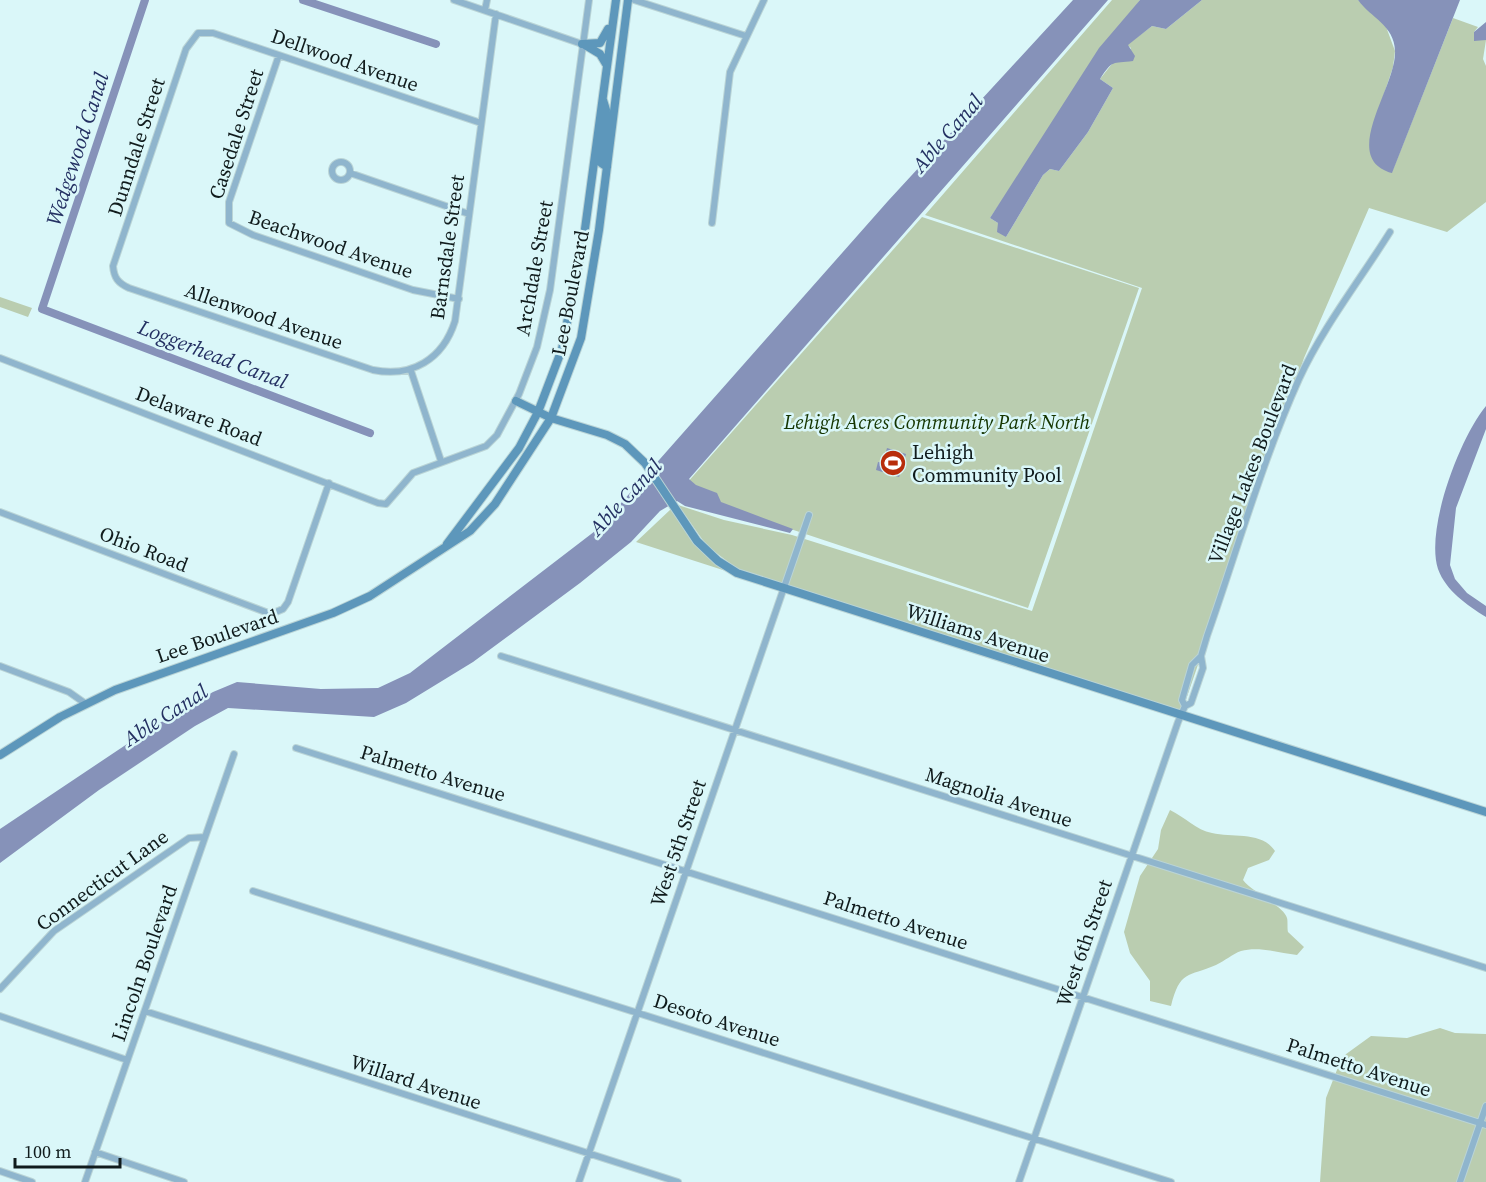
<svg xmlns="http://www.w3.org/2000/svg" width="1486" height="1182" font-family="'Source Serif 4',serif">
	<rect width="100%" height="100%" fill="#daf7f9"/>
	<path fill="#bacdb0" d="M1112,0H1140L990,218L998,223L1006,237L1043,175L1050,169L1059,171L1088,132L1113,88L1100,79L1115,60L1123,62L1131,48L1127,45L1152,26L1166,29L1202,0H1358L1385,24L1395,51L1393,67L1374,124L1392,172L1453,18L1478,27L1474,32V40H1486L1483,59L1486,66V202L1447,232L1369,208L1304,358L1182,711L739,570L707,546L678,505L724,520L792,535L1032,611L1142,288L925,215Z
		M922,217L1139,288L1028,608L679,492Z
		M0,297L32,308L28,317L0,307Z
		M671,509L694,543L726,571L636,542Z
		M1170,810C1185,817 1196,830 1212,833C1233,838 1262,831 1275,851L1269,860L1248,868L1243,880C1252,892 1284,906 1287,918C1288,921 1287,928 1288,932L1304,947L1297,955C1279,953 1259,946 1241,951C1232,954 1225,961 1216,965C1188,977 1180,970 1171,1006L1150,1001V981L1130,953L1124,932L1140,876L1158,849L1161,830Z
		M1440,1028L1455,1033L1486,1034V1182H1320L1326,1098L1342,1057L1371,1036L1407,1038Z"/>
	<path fill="#8692b9" d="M1073,0H1108L689,479L696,485L717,493L721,502L793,529L790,533L685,506L677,501L660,511L631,542L580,583L473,662L406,703L374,717L228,708L195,726L99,790L0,863V829L151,728L213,692L237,682L321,689L378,688L410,673L599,528L888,201Z
		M1140,0H1202L1166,29L1152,26L1128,45L1135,56L1133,61C1112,64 1113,59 1100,79L1113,88L1088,132L1059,171L1050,169L1043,175L1006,237L997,232L998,223L990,218L1099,48Z
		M1358,0H1460L1392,173C1338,158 1397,87 1395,51C1394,25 1371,18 1358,0Z
		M1486,22V40L1474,41V32Z
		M1486,406V429L1456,508L1450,565L1455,579L1467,593L1486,606V617C1467,605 1446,591 1438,569C1425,529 1460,437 1486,406Z
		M887,448L906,454L899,477L876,470L878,462L883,463Z"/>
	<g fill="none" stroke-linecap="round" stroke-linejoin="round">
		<path stroke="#8692b9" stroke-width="8" d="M145,0L42,309L370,433
			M303,0L436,44"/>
		<g stroke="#bad4d6" stroke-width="8">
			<path id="street" d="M454,0L582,44
				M634,0L746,36
				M485,10L487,0
				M279,55L229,202V223L253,235L413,290L459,299
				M481,123L213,33H198L186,49L113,266C114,278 118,283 129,288L373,370C412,378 443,359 455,321L496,14
				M332 171a9 9 0 1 1 18 0a9 9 0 1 1-18 0Z
				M350,173L469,214
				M712,223L730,72L764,0
				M0,358L378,503L386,504L413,473L486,446L497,435L519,394L537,347L550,290L589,0
				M411,371L441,461
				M0,512L271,614L283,609L288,602L329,483
				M501,656L1486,968
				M0,666L69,692L86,704
				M1185,706L1182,700L1192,665L1201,656
				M296,748L1486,1125
				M253,891L1171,1182
				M0,989L54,931L189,838L205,837
				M145,1011L678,1182
				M0,1016L127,1060
				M95,1152L184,1182
				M0,1171L32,1182
				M85,1182L234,754
				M579,1182L809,515
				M1019,1182L1178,722L1185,706L1191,703L1203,668L1201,656L1207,636C1237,551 1262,461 1299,379C1323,327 1360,280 1390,232
				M1460,1182L1486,1106"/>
		</g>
		<g stroke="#bad4d6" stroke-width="10">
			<path id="secondary" d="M582,44L600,43L608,29
				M585,45L600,54L606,64
				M603,100L606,110L601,163L607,167
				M516,401L551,418L607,435L625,444L645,463L697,541L718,561L737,573L1486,812
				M447,544L519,448L538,412L562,349L585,229L616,0
				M0,755L60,717L115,690L333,613L370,596L470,531L495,504L551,418L581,338L599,230L628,0"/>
		</g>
		<use href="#street" stroke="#8fb5cd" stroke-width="6"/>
		<use href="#secondary" stroke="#5d97bb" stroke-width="8"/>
	</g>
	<defs>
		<g id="stadium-disc" transform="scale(1.35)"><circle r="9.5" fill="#b82d0b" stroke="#daf7f9"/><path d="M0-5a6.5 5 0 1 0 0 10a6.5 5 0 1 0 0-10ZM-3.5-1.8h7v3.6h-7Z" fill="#fff"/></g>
	</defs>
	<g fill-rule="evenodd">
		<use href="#stadium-disc" x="893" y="463"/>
	</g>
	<g text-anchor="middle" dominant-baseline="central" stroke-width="5" stroke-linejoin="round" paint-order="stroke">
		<g font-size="20" fill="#101b1c" stroke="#daf7f9">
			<text transform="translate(345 60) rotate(19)">Dellwood Avenue</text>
			<text transform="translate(236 134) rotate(-72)">Casedale Street</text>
			<text transform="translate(136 147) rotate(-72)">Dunndale Street</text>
			<text transform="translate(331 244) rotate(19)">Beachwood Avenue</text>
			<text transform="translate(447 247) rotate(-82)">Barnsdale Street</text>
			<text transform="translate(534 268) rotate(-80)">Archdale Street</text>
			<text transform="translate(570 293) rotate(-79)">Lee Boulevard</text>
			<text transform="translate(264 316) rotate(19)">Allenwood Avenue</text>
			<text transform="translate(199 416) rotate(21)">Delaware Road</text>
			<text transform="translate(1252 464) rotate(-69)">Village Lakes Boulevard</text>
			<text transform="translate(144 549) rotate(21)">Ohio Road</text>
			<text transform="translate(978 633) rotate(18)">Williams Avenue</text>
			<text transform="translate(217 636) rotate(-19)">Lee Boulevard</text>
			<text transform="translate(433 773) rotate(17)">Palmetto Avenue</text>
			<text transform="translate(999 797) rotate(18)">Magnolia Avenue</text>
			<text transform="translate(678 843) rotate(-71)">West 5th Street</text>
			<text transform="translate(102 880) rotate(-36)">Connecticut Lane</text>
			<text transform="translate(896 920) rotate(18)">Palmetto Avenue</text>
			<text transform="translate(1084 943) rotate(-71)">West 6th Street</text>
			<text transform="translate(144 963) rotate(-71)">Lincoln Boulevard</text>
			<text transform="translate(717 1020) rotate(18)">Desoto Avenue</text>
			<text transform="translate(1359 1067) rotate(18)">Palmetto Avenue</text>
			<text transform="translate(416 1082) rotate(18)">Willard Avenue</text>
		</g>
		<g font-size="20" font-style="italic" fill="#153500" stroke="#daf7f9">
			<text x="937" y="422">Lehigh Acres Community Park North</text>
		</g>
		<g font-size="20" fill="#101b1c" stroke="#daf7f9" text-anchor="start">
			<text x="912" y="452">Lehigh<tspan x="912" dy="23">Community Pool</tspan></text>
		</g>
		<g font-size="21" font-style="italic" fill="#243062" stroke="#daf7f9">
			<text transform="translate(947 133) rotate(-49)">Able Canal</text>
			<text transform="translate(77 149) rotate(-72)">Wedgewood Canal</text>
			<text transform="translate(213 354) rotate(21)">Loggerhead Canal</text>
			<text transform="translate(625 497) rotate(-47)">Able Canal</text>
			<text transform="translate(165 715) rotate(-33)">Able Canal</text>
		</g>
	</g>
	<path d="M15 1158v9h105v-9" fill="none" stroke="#101b1c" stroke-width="3"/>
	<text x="24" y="1158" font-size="18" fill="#101b1c" stroke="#daf7f9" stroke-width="4.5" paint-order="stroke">100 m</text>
</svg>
